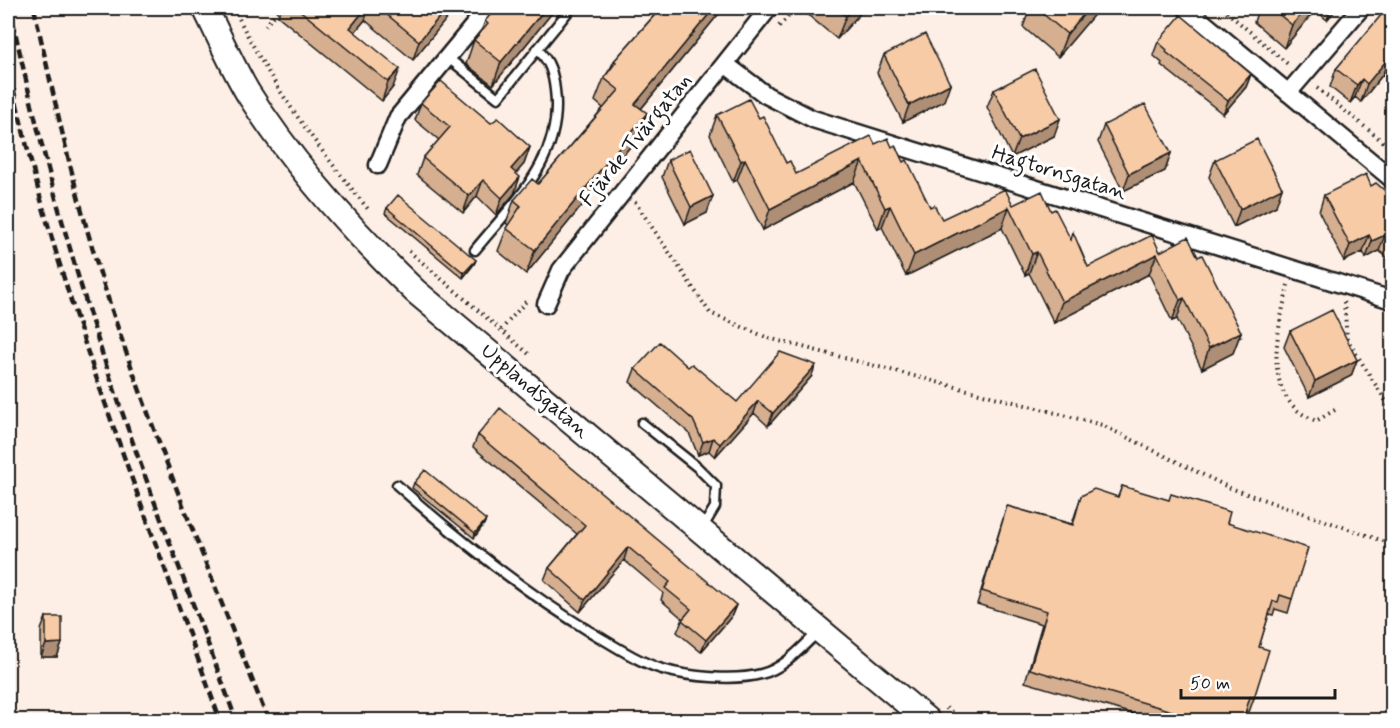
<svg xmlns="http://www.w3.org/2000/svg" width="1400" height="728" font-family="Mynerve,sans-serif">
	<rect width="100%" height="100%" fill="#fdefe5"/>
	<filter id="ink" filterUnits="userSpaceOnUse"><feTurbulence type="fractalNoise" baseFrequency=".0167" numOctaves="2"/><feDisplacementMap in="SourceGraphic" scale="12" xChannelSelector="R" yChannelSelector="G"/><feConvolveMatrix kernelMatrix="1 2 1 2 8 2 1 2 1" color-interpolation-filters="sRGB"/></filter>
	<g filter="url(#ink)">
		<g fill="none" stroke-linecap="round" stroke-linejoin="round">
			<g stroke="#1c1c1c" stroke-width="13">
				<path id="lane" d="M447,57L498,98L571,8
					M475,250C514,202 564,158 555,90C553,73 550,61 537,49
					M642,423L697,467L716,486L715,507L703,527
					M397,485C457,538 520,589 589,631C612,644 636,661 662,669C688,677 735,681 761,674C785,668 802,647 819,631"/>
			</g>
			<g stroke="#1c1c1c" stroke-width="21">
				<path id="street" d="M1186,8L1392,179
					M725,64L766,95L813,119L1392,300
					M1288,93L1361,8
					M378,165L398,117L488,8
					M546,304L561,270L769,8"/>
			</g>
			<g stroke="#1c1c1c" stroke-width="28">
				<path id="secondary" d="M205,8C219,36 232,66 248,93C295,167 352,231 415,291L927,720"/>
			</g>
			<path stroke="#1c1c1c" stroke-width="4" stroke-dasharray="1.5 4.5" stroke-linecap="butt" d="M234,8C268,82 317,146 368,209
				M1222,8L1290,66
				M265,26L281,8
				M779,26L797,8
				M1317,88L1392,149
				M635,202L710,313L768,338L1102,425L1230,488L1392,544
				M409,251L531,356
				M1288,285C1280,323 1263,378 1296,409C1301,414 1310,418 1316,421L1335,410
				M1344,302L1347,339L1392,411
				M501,330L528,299
				M1238,331L1242,339
				M946,708L962,720"/>
			<use href="#lane" stroke="#fff" stroke-width="8"/>
			<use href="#street" stroke="#fff" stroke-width="16"/>
			<use href="#secondary" stroke="#fff" stroke-width="24"/>
			<path stroke="#1c1c1c" stroke-width="4.5" stroke-dasharray="9 4.5" stroke-linecap="butt" d="M10,8C31,107 56,205 86,302C129,444 186,581 236,720
				M34,8C55,102 75,196 105,289C152,435 212,577 268,720
				M8,63C54,289 143,504 220,720"/>
		</g>
		<path fill="#d5af90" stroke="#1c1c1c" stroke-width="1.5" d="M281,8H453L452,12L413,60L365,20L355,32L393,87L382,101L278,16Z
			M556,8L493,85L466,64L474,40L481,32L485,21Z
			M659,8H723L721,11L641,109L638,137L526,274L498,251L508,225L506,223L514,200L538,184L603,108L595,101L604,78L610,69L614,61L658,11Z
			M811,8H865L837,39L808,15Z
			M1030,8H1098L1097,11L1058,57L1023,27Z
			M1257,8H1337L1327,20L1315,10L1284,48L1254,22L1258,9Z
			M1392,8V82L1383,74L1361,102L1355,97L1350,103L1330,87L1336,69Z
			M1158,42L1251,74L1246,87L1223,114L1161,65L1162,63L1153,55Z
			M884,55L944,101L903,122L877,73Z
			M994,90L1054,136L1012,157L987,107Z
			M421,103L491,123L530,147L524,164L516,173L514,194L496,215L477,196L463,213L417,175L423,158L439,140L415,120Z
			M717,115L759,118L786,163L796,174L875,144L892,147L903,162L930,207L942,219L1013,205L1051,211L1088,267L1160,252L1198,257L1241,332L1233,353L1202,369L1177,319L1172,321L1149,274L1054,323L1029,273L1025,275L1002,228L906,276L882,227L878,229L854,182L763,230L737,180L733,182L710,135Z
			M1104,125L1171,153L1165,171L1123,191L1098,142Z
			M668,160L707,213L685,224L662,177Z
			M1215,160L1276,206L1234,227L1209,177Z
			M1371,186L1392,197V261L1379,251L1366,258L1363,252L1344,261L1319,212L1324,195Z
			M387,208L476,260L474,264L463,278L385,213Z
			M1290,331L1357,360L1351,376L1309,397L1284,347Z
			M688,367L737,402L811,377L768,426L754,413L715,457L709,451L698,455L689,433L630,382L635,369Z
			M478,435L736,605L731,617L701,652L677,632L683,619L661,600L663,593L624,560L580,612L544,580L549,568L577,534L473,447Z
			M414,483L486,520L484,524L474,538L412,488Z
			M1122,486L1227,523L1292,599L1288,613L1275,609L1273,615L1269,614L1259,647L1254,698L1249,712L1246,711L1243,720H1153L1025,682L1042,624L977,604L1007,506L1072,524L1081,496L1118,497Z
			M46,617L62,643L57,657H41V630Z"/>
		<path fill="#ae8e75" stroke="#1c1c1c" stroke-width="1.5" d="M366,8H369L365,20L343,46L350,28Z
			M447,8H453L452,12L413,60L419,41Z
			M546,8H556L493,85L501,62Z
			M714,8H723L721,11L626,127L635,104Z
			M853,8H865L837,39L846,16Z
			M1089,8H1098L1097,11L1058,57L1067,34Z
			M1307,8H1316L1315,10L1284,48L1292,25Z
			M1331,8H1337L1327,20Z
			M1390,56L1383,74L1361,102L1367,84Z
			M400,69L393,87L382,101L388,82Z
			M1251,74L1246,87L1223,114L1228,101Z
			M1362,79L1355,97L1350,103L1357,85Z
			M950,84L944,101L903,122L909,105Z
			M647,113L638,137L526,274L535,250Z
			M1060,119L1054,136L1012,157L1019,139Z
			M530,147L524,164L505,186L511,169Z
			M1171,153L1165,171L1123,191L1129,174Z
			M745,159L737,180L733,182L741,161Z
			M862,161L854,182L763,230L770,209Z
			M520,177L514,194L496,215L502,198Z
			M483,180L477,196L463,213L469,196Z
			M1282,188L1276,206L1234,227L1240,209Z
			M713,196L707,213L685,224L691,207Z
			M890,206L882,227L878,229L885,208Z
			M1009,207L1002,228L906,276L914,255Z
			M1369,235L1363,252L1344,261L1350,245Z
			M1385,235L1379,251L1366,258L1372,241Z
			M1037,252L1029,273L1025,275L1032,254Z
			M1157,254L1149,274L1054,323L1062,302Z
			M476,260L474,264L463,278L464,273Z
			M1184,298L1177,319L1172,321L1180,300Z
			M1241,332L1233,353L1202,369L1209,348Z
			M1357,360L1351,376L1309,397L1315,381Z
			M816,365L811,377L768,426L773,413Z
			M758,401L754,413L715,457L720,444Z
			M713,438L709,451L698,455L703,442Z
			M486,520L484,524L474,538L475,533Z
			M628,547L624,560L580,612L585,600Z
			M736,605L731,617L701,652L706,640Z
			M62,643L57,657H41L46,644Z"/>
		<path fill="#f8cba7" stroke="#1c1c1c" stroke-width="1.5" d="M297,8H366L350,28L400,69L388,82Z
			M379,8H447L419,41Z
			M496,8H546L501,62L474,40L488,24L485,21Z
			M661,8H714L635,104L647,113L535,250L506,228L521,206L514,200L532,179L538,184L619,90L604,78L616,62L614,61Z
			M835,8H853L846,16Z
			M1036,8H1089L1067,34Z
			M1271,8H1307L1292,25Z
			M1387,8H1392V58L1390,56L1367,84L1362,79L1357,85L1336,69Z
			M1181,15L1251,74L1228,101L1166,52L1167,50L1158,42Z
			M925,34L950,84L909,105L884,55Z
			M1035,69L1060,119L1019,139L994,90Z
			M441,81L491,123L498,118L530,147L511,169L520,177L502,198L483,180L469,196L423,158L450,127L421,103Z
			M749,99L759,118L763,116L786,163L790,161L796,174L871,136L875,144L888,138L892,147L895,145L903,162L907,160L930,207L934,205L942,219L1005,189L1013,205L1042,191L1051,211L1055,209L1071,240L1073,232L1088,267L1152,235L1160,252L1188,237L1198,257L1202,255L1241,332L1209,348L1184,298L1180,300L1157,254L1062,302L1037,252L1032,254L1009,207L914,255L890,206L885,208L862,161L770,209L745,159L741,161L717,115Z
			M1145,104L1171,153L1129,174L1104,125Z
			M1257,139L1282,188L1240,209L1215,160Z
			M690,149L713,196L691,207L668,160Z
			M1366,174L1371,186L1376,183L1392,197V240L1385,235L1372,241L1369,235L1350,245L1324,195Z
			M398,195L476,260L464,273L387,208Z
			M1332,310L1357,360L1315,381L1290,331Z
			M660,342L688,367L692,364L737,402L780,352L816,365L773,413L758,401L720,444L713,438L703,442L693,420L635,369Z
			M500,408L736,605L706,640L682,620L691,609L665,588L670,582L628,547L585,600L549,568L585,525L478,435Z
			M425,470L486,520L475,533L414,483Z
			M1122,486L1169,500L1171,494L1230,512L1227,523L1308,548L1292,599L1280,595L1278,602L1273,601L1259,647L1269,650L1254,698L1250,697L1243,720H1202L1030,669L1047,611L982,591L1007,506L1073,525L1081,496L1094,489L1118,497Z
			M46,617H62V643L46,644Z"/>
	</g>
	<g text-anchor="middle" dominant-baseline="central" stroke-width="6" stroke-linejoin="round" paint-order="stroke">
		<g font-size="22" fill="#1c1c1c" stroke="#fff">
			<text transform="translate(636 140) rotate(-51)">Fjärde Tvärgatan</text>
			<text transform="translate(1059 173) rotate(17)">Hagtornsgatan</text>
			<text transform="translate(535 391) rotate(40)">Upplandsgatan</text>
		</g>
	</g>
	<rect width="1400" height="728" fill="none" stroke="#fff" stroke-width="30"/>
	<rect x="15" y="15" width="1370" height="698" fill="none" stroke="#1c1c1c" stroke-width="2" filter="url(#ink)"/>
	<path d="M1181 689v9h154v-9" fill="none" stroke="#1c1c1c" stroke-width="3"/>
	<text x="1190" y="689" font-size="18" fill="#1c1c1c" stroke="#ffffff" stroke-width="4.5" paint-order="stroke">50 m</text>
</svg>
